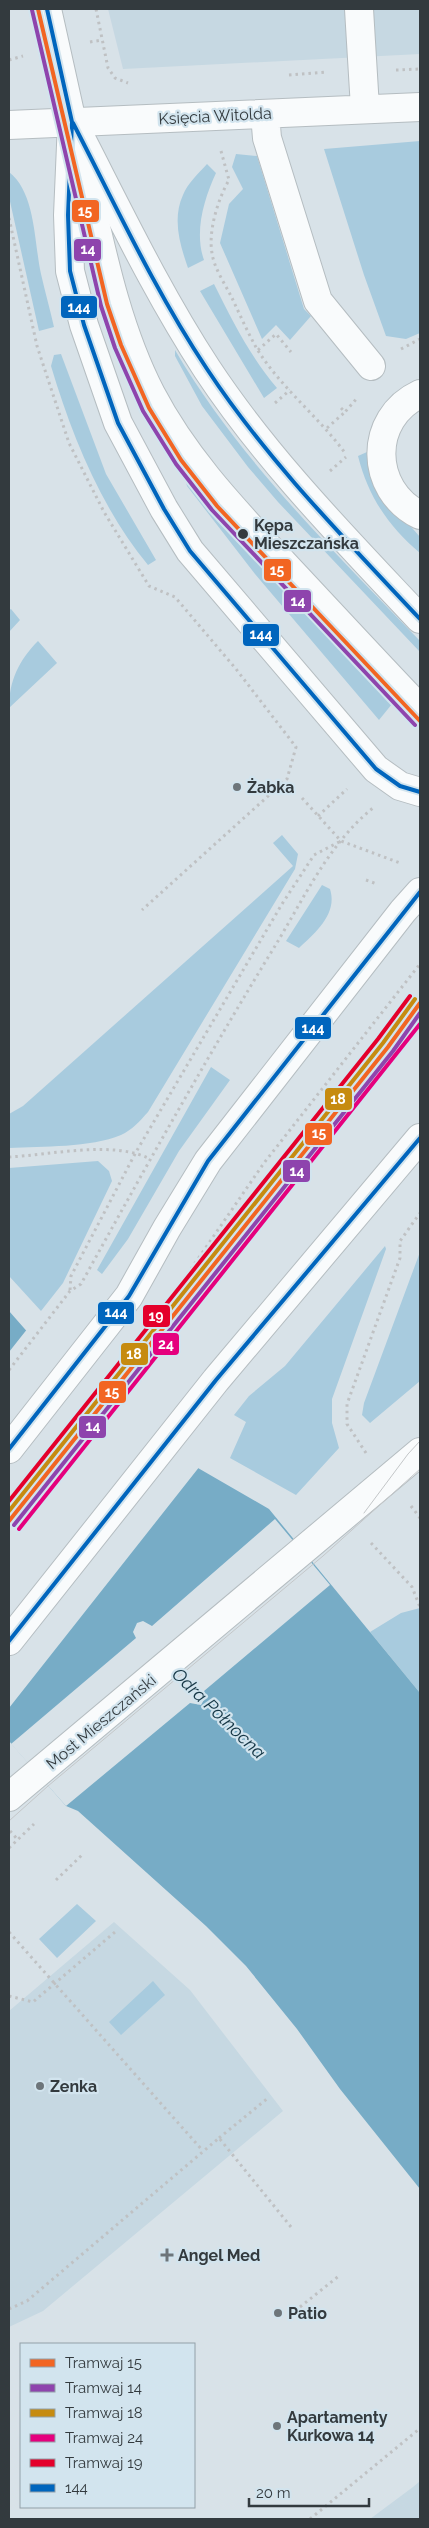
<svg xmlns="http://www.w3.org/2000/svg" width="429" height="2528" font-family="Raleway,sans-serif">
	<rect width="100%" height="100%" fill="#d8e2e8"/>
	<path fill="#c6d8e2" d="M108,9H420V54L123,69Z
		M114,1922L190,1990L283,2111L43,2311L9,2327V2011Z
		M420,2481V2519H370L413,2487Z"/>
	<path fill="#a8cbde" d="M420,141V333L406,339L386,336L364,275L324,149Z
		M236,154L257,156L304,309L311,316L290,340L276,325L262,339L220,243L229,204L243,189L232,167Z
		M207,164L216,173C204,199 194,232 204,260L188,268C180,245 172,219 183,195C187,184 199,173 207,164Z
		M9,172C36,193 34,243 41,274C45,292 50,309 54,327L39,331L9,197Z
		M214,284C233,322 250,356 277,388L264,398L200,291Z
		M175,350C240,461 332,549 420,641V652L278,502L248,467L202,406L175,356Z
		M61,354L106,474L156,560L148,565C101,508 72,436 51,366L54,355Z
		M367,452L378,489L420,537V553C388,526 368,496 358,456Z
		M186,482L204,504L392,704L379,720L255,574L187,486Z
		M11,609L20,620L9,632V610Z
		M38,641L57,663L9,708C9,681 19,660 38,641Z
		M282,835L298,854L295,869L148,1112C140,1121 132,1130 121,1135C90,1148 43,1146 9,1148V1114L23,1106L293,866L273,843Z
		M322,885L330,889C338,914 315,933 299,948L286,941Z
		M211,1067L230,1080L179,1151L128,1239L102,1274L97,1270Z
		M98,1161L109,1171L112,1181L63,1283L41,1311L9,1276V1168Z
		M385,1246L386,1249L332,1399V1423L339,1448L296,1495L230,1458L246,1422L234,1415L249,1396L285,1366Z
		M420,1252V1381L370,1423L362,1415L364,1403Z
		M420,1608V1693L370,1632L401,1613Z
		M77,1904L96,1921L57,1958L39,1939Z
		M153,1981L165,1995L121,2035L109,2022Z"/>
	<path fill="#77acc6" d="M9,1311L38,1344L198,1468L269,1509L420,1693V2189L340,2089L297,2029L246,1966L206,1926L78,1811L66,1806L9,1741Z"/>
	<path fill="#d8e2e8" d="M28,1328L40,1342L200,1466L9,1708V1352Z
		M275,1519L330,1585L204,1691L205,1698L201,1705L190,1703L66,1806L11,1744L136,1638L133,1632L137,1623L143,1621L152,1626Z"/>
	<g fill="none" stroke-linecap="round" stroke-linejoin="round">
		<g stroke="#b5bdc1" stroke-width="30">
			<path id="minor" d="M359,9L365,108
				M265,114L267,138L318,301L371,366
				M9,125L420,107
				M76,141C97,225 111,317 151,394C185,459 234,510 283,563C329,612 374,661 420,709
				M420,394C368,418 369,490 420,515
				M9,1797L420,1452"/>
		</g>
		<g stroke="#b5bdc1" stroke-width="30">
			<path id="major" d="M47,9L72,122L68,215L70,271L84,325L118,423L164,509L190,551L376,769L400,786L420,792
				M73,123C116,206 156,291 207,369C267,460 346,540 420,619
				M9,1449L129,1296L167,1228L208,1161L403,911L420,892
				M9,1641L216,1380L420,1138"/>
		</g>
		<path stroke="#bfc1c3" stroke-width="3" stroke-dasharray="2.5 4" stroke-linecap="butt" d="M96,9L108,68L115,78L128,83
			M90,42L102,40
			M9,60L23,56
			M396,70L420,69
			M289,75L327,72
			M221,151L229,180C218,199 208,231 212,253C214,268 225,284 232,298C240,315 248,333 257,349C281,388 319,417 345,453
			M9,218L37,346L69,443L104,512L149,586L175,597L236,669L296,747L287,779L142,910
			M401,349L420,339
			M258,350L276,334L291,352
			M275,403L290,390
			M341,408L345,412L358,397
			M327,428L345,412
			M330,471L346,457
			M302,798L341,841L400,863
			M318,816L347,789
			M366,880L377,884
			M9,1157C51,1155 113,1140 150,1159
			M180,1285L264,1163L420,964
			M70,1290L71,1276L136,1152L282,904L314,855L339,842
			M9,1370L70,1291L81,1284C144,1170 207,1057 275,946C303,900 329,843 373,808
			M366,1453L347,1424V1404L400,1258V1241L420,1213
			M411,1506L420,1518
			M371,1543L412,1587L420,1607
			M10,1831L18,1840
			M9,1848L34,1824
			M56,1880L83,1854
			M9,1932L203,2151
			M9,1996L33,2002L115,1932
			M219,2138L268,2098
			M300,2307L340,2275
			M9,2309L27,2301L219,2138L291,2227
			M310,2519L418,2430"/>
		<use href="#minor" stroke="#f9fbfc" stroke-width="28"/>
		<use href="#major" stroke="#f9fbfc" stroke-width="28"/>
		<path stroke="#c4c7c9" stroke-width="1" d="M364,1513L408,1454L420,1441
			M9,1821L48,1786L323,1556L420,1469"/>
		<g stroke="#d2e4ee" stroke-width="8">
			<path id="bus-1" d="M47,9L72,122L68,215L70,271L84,325L118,423L164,509L190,551L376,769L400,786L420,792
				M73,123C116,206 155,291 207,369C267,460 345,539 420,619
				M9,1449L129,1296L208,1161L420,892
				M9,1641L216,1380L420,1138"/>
		</g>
		<use href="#bus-1" stroke="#0065bd" stroke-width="4"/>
		<g stroke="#d2e4ee" stroke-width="8">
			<path id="tram-1" d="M38,9L107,304L121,345L149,408L181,460L217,506L420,721
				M9,1521L388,1047L420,1003"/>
		</g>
		<g stroke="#d2e4ee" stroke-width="8">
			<path id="tram-2" d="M32,10L101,306L115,348L143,411L176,464L212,510L415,725
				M14,1525L393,1051L420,1013"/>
		</g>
		<g stroke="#d2e4ee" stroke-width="8">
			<path id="tram-3" d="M9,1511L383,1043L415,999"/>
		</g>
		<g stroke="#d2e4ee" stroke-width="8">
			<path id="tram-4" d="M19,1529L420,1024"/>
		</g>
		<g stroke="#d2e4ee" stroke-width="8">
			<path id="tram-5" d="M9,1501L378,1039L410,996"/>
		</g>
		<use href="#tram-1" stroke="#f26522" stroke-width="4"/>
		<use href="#tram-2" stroke="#8e44ad" stroke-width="4"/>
		<use href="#tram-3" stroke="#c68b10" stroke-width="4"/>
		<use href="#tram-4" stroke="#e5007d" stroke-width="4"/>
		<use href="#tram-5" stroke="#e4002b" stroke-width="4"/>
	</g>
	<circle fill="#333a3e" stroke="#d2e4ee" stroke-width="2" cx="243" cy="534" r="6"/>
	<g fill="#6d757a" stroke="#d2e4ee" stroke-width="2">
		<circle cx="237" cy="787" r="5"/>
		<circle cx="40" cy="2086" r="5"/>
		<path d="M164.5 2247.5h5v5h5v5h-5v5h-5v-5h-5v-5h5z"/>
		<circle cx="278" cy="2313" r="5"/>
		<circle cx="277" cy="2426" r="5"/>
	</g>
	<g text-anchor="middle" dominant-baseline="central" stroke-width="4.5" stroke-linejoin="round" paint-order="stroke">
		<g font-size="16" fill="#333a3e" stroke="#d2e4ee">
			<text transform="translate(215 116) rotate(-3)">Księcia Witolda</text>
			<text transform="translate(101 1722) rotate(-40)">Most Mieszczański</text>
		</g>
		<g font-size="16" font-weight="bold" fill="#333a3e" stroke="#d2e4ee" text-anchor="start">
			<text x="254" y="525">Kępa<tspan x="254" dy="18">Mieszczańska</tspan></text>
		</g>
		<g font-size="16" font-weight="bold" fill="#333a3e" stroke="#d2e4ee" text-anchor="start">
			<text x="247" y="787">Żabka</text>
			<text x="50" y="2086">Zenka</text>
			<text x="178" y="2255">Angel Med</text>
			<text x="288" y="2313">Patio</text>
			<text x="287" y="2417">Apartamenty<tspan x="287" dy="18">Kurkowa 14</tspan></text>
		</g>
		<g font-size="18" font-style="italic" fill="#163746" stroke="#d2e4ee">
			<text transform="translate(219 1713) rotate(44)">Odra Północna</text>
		</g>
	</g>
	<g stroke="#d2e4ee" stroke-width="2">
		<rect x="71" y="199" width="29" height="24" rx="5" fill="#f26522"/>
		<rect x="73" y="238" width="29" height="24" rx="5" fill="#8e44ad"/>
		<rect x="60" y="295" width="38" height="24" rx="5" fill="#0065bd"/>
		<rect x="263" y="558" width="29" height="24" rx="5" fill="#f26522"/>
		<rect x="283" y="589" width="29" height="24" rx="5" fill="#8e44ad"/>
		<rect x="242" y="623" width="38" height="24" rx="5" fill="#0065bd"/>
		<rect x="294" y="1016" width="38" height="24" rx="5" fill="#0065bd"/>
		<rect x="324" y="1087" width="29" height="24" rx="5" fill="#c68b10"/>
		<rect x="304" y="1122" width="29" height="24" rx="5" fill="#f26522"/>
		<rect x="282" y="1159" width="29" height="24" rx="5" fill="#8e44ad"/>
		<rect x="97" y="1301" width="38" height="24" rx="5" fill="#0065bd"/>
		<rect x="142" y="1304" width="29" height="24" rx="5" fill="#e4002b"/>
		<rect x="152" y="1332" width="28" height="24" rx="5" fill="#e5007d"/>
		<rect x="120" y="1342" width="29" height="24" rx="5" fill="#c68b10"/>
		<rect x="98" y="1380" width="29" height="24" rx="5" fill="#f26522"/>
		<rect x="78" y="1415" width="29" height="24" rx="5" fill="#8e44ad"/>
	</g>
	<g font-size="14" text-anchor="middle" font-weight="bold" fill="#fff">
		<text x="85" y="216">15</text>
		<text x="88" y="254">14</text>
		<text x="79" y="312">144</text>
		<text x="277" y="575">15</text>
		<text x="298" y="606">14</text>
		<text x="261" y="639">144</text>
		<text x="313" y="1033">144</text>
		<text x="338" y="1104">18</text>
		<text x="319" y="1138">15</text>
		<text x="297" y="1176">14</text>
		<text x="116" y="1317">144</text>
		<text x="156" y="1321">19</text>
		<text x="166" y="1349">24</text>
		<text x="134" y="1359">18</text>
		<text x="112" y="1397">15</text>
		<text x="93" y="1431">14</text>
	</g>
	<rect width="429" height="2528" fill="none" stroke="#333a3e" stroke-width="20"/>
	<rect x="20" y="2343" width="175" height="165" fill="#d2e4ee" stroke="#92a0a8"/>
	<rect x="30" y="2359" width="25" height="8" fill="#f26522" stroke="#92a0a8"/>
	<text x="65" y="2368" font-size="15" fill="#333a3e">Tramwaj 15</text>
	<rect x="30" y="2384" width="25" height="8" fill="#8e44ad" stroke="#92a0a8"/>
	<text x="65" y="2393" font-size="15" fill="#333a3e">Tramwaj 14</text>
	<rect x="30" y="2409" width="25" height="8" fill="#c68b10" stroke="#92a0a8"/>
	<text x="65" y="2418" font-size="15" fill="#333a3e">Tramwaj 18</text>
	<rect x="30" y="2434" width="25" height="8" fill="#e5007d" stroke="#92a0a8"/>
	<text x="65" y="2443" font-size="15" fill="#333a3e">Tramwaj 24</text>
	<rect x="30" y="2459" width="25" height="8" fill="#e4002b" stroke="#92a0a8"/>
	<text x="65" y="2468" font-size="15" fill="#333a3e">Tramwaj 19</text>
	<rect x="30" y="2484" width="25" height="8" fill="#0065bd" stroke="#92a0a8"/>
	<text x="65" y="2493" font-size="15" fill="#333a3e">144</text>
	<path d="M249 2498v8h120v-8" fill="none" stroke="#333a3e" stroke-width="2.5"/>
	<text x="256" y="2498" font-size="15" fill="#333a3e" stroke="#d2e4ee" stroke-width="4" paint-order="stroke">20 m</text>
</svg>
